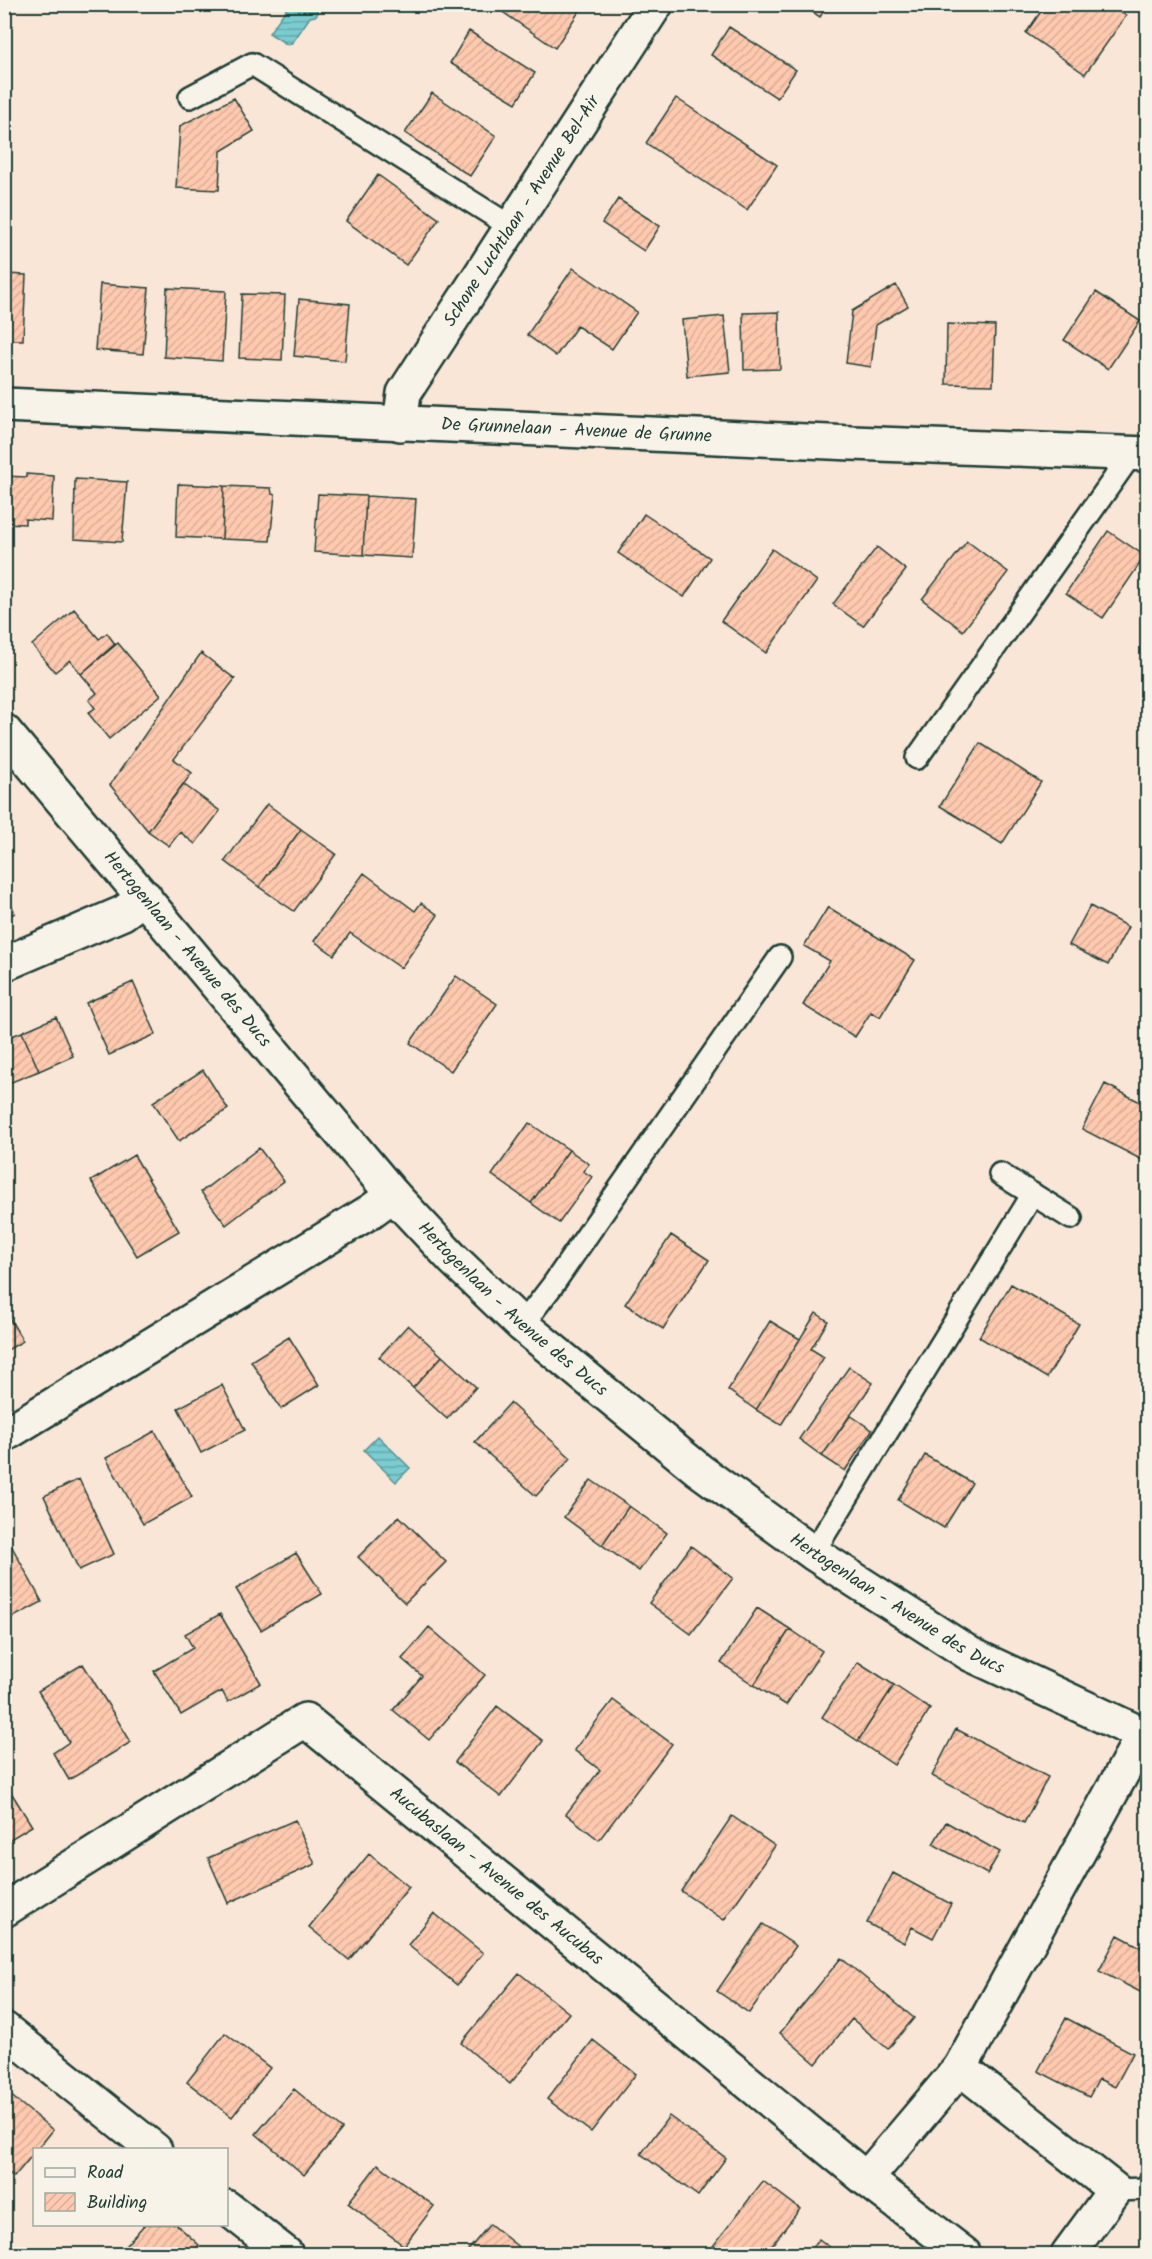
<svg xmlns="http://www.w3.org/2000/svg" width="1152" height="2259" font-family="Kalam,sans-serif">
	<defs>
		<pattern id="water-rules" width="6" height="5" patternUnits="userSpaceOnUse" patternTransform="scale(1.5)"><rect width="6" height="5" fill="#7accd0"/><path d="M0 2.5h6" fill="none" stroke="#63a7aa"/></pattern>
		<pattern id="building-hatch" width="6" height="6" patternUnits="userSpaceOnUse" patternTransform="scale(1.5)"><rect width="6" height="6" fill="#fec9af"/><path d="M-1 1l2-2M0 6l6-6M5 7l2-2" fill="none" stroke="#d9ae97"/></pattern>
	</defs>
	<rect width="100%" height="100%" fill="#f9e6d7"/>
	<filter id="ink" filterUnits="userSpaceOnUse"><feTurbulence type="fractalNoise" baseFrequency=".0167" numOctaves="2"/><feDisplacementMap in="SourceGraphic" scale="12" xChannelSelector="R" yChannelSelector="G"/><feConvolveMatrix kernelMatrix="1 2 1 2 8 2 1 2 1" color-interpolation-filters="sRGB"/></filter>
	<g filter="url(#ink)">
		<path fill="url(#water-rules)" stroke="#569392" stroke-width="1.5" d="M290,4L315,5L318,13L315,16L310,17L293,42L288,45L269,33Z
			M378,1436L410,1468L396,1482L364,1450Z"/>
		<path fill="url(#building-hatch)" stroke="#1f3d34" stroke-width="1.5" d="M491,4H584L555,48Z
			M800,4H828L820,17Z
			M1046,4H1110L1126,16L1085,74L1026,33Z
			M729,27L796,70L777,98L711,55Z
			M469,31L535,73L516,103L450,63Z
			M432,93L496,136L470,176L405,133Z
			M234,98L254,131L221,151L219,190L176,188L180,126Z
			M676,98L777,165L747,210L646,143Z
			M378,175L439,219L406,265L346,221Z
			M618,199L660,226L644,251L602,223Z
			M573,268L637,312L612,349L577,326L556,356L527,335Z
			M4,274L26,275L23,340H4Z
			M100,284L149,288L143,354L95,350Z
			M896,285L908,306L876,325L871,367L846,363L852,311Z
			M167,288L226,291L222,361L164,357Z
			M1096,292L1140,321L1108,369L1064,340Z
			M242,294L285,295L282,360L239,358Z
			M299,299L350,304L345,361L294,356Z
			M779,312L780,369L744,370L743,313Z
			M724,316L730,372L687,376L682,320Z
			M947,324L995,326L993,385L946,384Z
			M26,474L54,476L52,521L25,519V524L4,523V476L26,477Z
			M75,479L127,482L122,542L74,539Z
			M178,484L224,486L222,539L176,537Z
			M224,486L271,488L272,494L275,495L270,541L222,539Z
			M318,494L366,496L363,555L314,552Z
			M366,496L416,499L412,558L363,555Z
			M644,514L710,558L684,597L618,553Z
			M1108,531L1145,556L1103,618L1066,593Z
			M967,541L1008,572L963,631L922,599Z
			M877,547L906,570L863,626L833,604Z
			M772,549L817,581L766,653L721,621Z
			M74,609L99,639L107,633L115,644L81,674L70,660L55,672L32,645Z
			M118,643L161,695L109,739L88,713L95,708L89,700L97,693L81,674Z
			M201,653L235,679L174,759L192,773L148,831L110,785Z
			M980,743L1041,782L1002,844L940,806Z
			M183,784L220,811L195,844L180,832L169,846L148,831Z
			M267,804L301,829L259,887L225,861Z
			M301,829L336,854L294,911L259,887Z
			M364,873L415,911L421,903L438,915L401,968L350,933L334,955L314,941Z
			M4,888L15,913L4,918Z
			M1090,906L1128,927L1108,965L1069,945Z
			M828,907L915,960L880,1017L871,1012L855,1037L803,1005L830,961L804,946Z
			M456,976L497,1004L451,1071L410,1043Z
			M133,982L156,1034L109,1055L86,1003Z
			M56,1017L73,1056L39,1071L22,1032Z
			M22,1032L39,1071L4,1085V1039Z
			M203,1070L228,1109L179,1141L153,1102Z
			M1105,1084L1148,1106V1163L1082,1129Z
			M529,1123L569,1150L531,1203L492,1175Z
			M259,1148L284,1181L226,1225L201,1192Z
			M569,1150L589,1164L583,1171L592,1177L559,1223L531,1203Z
			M134,1155L179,1231L137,1256L91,1181Z
			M671,1235L709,1260L663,1329L625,1304Z
			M1011,1284L1079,1324L1047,1378L979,1337Z
			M4,1309L23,1341L4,1352Z
			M816,1313L828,1321L811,1349L824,1357L781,1425L756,1410Z
			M770,1321L800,1339L756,1410L728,1390Z
			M408,1325L442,1356L413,1388L379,1357Z
			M289,1337L319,1385L281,1409L251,1361Z
			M442,1356L476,1387L447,1419L413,1388Z
			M849,1367L873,1383L822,1456L799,1439Z
			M222,1385L245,1430L201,1453L178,1408Z
			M510,1403L571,1458L536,1496L475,1442Z
			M850,1415L872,1430L845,1471L822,1456Z
			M155,1431L192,1497L143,1524L106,1458Z
			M925,1455L972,1483L944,1528L898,1500Z
			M79,1479L114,1554L79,1570L44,1496Z
			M591,1480L629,1506L602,1545L564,1517Z
			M629,1506L667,1533L639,1571L602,1545Z
			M399,1516L446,1562L405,1603L358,1557Z
			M4,1532L42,1602L4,1622Z
			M691,1546L733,1578L691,1634L649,1603Z
			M296,1553L322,1594L261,1630L236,1589Z
			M757,1608L790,1629L754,1685L721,1663Z
			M220,1614L261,1683L228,1702L222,1691L181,1715L154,1671L193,1648L185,1634Z
			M429,1627L485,1675L429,1740L393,1710L422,1676L402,1659Z
			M790,1629L822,1651L786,1705L754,1685Z
			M858,1662L894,1685L858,1741L822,1717Z
			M83,1664L131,1742L69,1780L53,1753L69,1742L38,1691Z
			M894,1685L930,1709L894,1765L858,1741Z
			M613,1700L672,1744L599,1840L566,1814L600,1770L574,1750Z
			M497,1706L543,1741L501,1797L455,1762Z
			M956,1729L1048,1777L1024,1823L932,1776Z
			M4,1781L32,1826L4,1843Z
			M732,1816L775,1846L724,1920L681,1891Z
			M295,1820L315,1864L228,1903L208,1858Z
			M946,1822L1000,1852L987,1874L933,1844Z
			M369,1854L409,1887L349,1960L309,1927Z
			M893,1873L951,1904L933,1938L912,1927L904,1943L867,1923Z
			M434,1913L483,1953L457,1985L408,1945Z
			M763,1924L796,1946L749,2013L717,1991Z
			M1118,1935L1148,1951V1996L1099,1971Z
			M841,1958L914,2018L888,2049L852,2019L816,2064L780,2033Z
			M519,1973L569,2013L510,2084L461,2043Z
			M1066,2018L1133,2053L1115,2087L1099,2079L1089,2097L1038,2071Z
			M225,2033L270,2068L232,2117L187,2082Z
			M593,2040L636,2074L591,2132L547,2099Z
			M294,2089L342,2129L304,2175L256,2134Z
			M4,2090L53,2130L37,2150H34V2153L14,2177L4,2169Z
			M669,2116L726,2158L698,2196L641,2154Z
			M378,2164L434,2206L404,2246L348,2203Z
			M763,2181L800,2209L765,2254H707Z
			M145,2224H176L199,2245L190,2254H118Z
			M490,2224L526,2253L524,2254H465Z
			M819,2239L839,2254H807Z"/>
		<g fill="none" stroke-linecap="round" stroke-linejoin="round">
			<g stroke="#1f3d34" stroke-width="26">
				<path id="lane" d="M190,97L252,64L510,226
					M917,758L1133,452
					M1000,1174L1071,1218
					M522,1325L552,1286L780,957
					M813,1553L1033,1194
					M1115,2190L1144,2189L1148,2184"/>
			</g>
			<g stroke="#1f3d34" stroke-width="38">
				<g id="street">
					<path id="s1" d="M400,424L404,393L656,4"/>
					<path id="s2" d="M4,731L393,1195L453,1259L522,1325L699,1470L813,1553L970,1654L1148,1737"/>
					<path d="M4,964L123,913L145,897"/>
					<path d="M4,1435L371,1211L393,1195"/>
					<path id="s3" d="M4,1910L305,1720L866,2179L964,2254"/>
					<path d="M4,2029L155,2150"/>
					<path d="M960,2068L1115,2190L1068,2254"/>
					<path d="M866,2179L960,2068L1143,1735"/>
					<path d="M226,2207L286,2254"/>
				</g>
			</g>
			<g stroke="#1f3d34" stroke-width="38">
				<g id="secondary">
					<path id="s4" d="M4,405L852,443L1148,454"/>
				</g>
			</g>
			<use href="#lane" stroke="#f7f3e8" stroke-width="21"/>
			<use href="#street" stroke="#f7f3e8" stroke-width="33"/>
			<use href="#secondary" stroke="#f7f3e8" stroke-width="33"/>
		</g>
	</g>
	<g text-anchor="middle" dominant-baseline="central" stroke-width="5" stroke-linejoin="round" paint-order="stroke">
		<g font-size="18" fill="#1f3d34" stroke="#f7f3e8">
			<text stroke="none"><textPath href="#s1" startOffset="248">Schone Luchtlaan - Avenue Bel-Air</textPath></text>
			<text stroke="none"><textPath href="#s4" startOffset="573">De Grunnelaan - Avenue de Grunne</textPath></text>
			<text stroke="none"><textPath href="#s2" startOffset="285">Hertogenlaan - Avenue des Ducs</textPath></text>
			<text stroke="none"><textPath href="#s2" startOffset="771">Hertogenlaan - Avenue des Ducs</textPath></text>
			<text stroke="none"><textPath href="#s2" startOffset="1257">Hertogenlaan - Avenue des Ducs</textPath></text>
			<text stroke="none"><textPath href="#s3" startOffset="603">Aucubaslaan - Avenue des Aucubas</textPath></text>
		</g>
	</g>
	<rect width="1152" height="2259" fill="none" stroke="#f7f3e8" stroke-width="24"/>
	<rect x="12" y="12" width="1128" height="2235" fill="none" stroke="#1f3d34" stroke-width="2" filter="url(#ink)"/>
	<rect x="33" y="2148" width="195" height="78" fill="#f7f3e8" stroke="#a1aaa0" stroke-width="1.5"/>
	<rect x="45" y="2168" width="30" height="9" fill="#f7f3e8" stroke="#a1aaa0" stroke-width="1.5"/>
	<text x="87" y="2178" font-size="18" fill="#1f3d34">Road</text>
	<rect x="45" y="2193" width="30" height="18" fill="url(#building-hatch)" stroke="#a1aaa0" stroke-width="1.5"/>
	<text x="87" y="2208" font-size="18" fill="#1f3d34">Building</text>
</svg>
